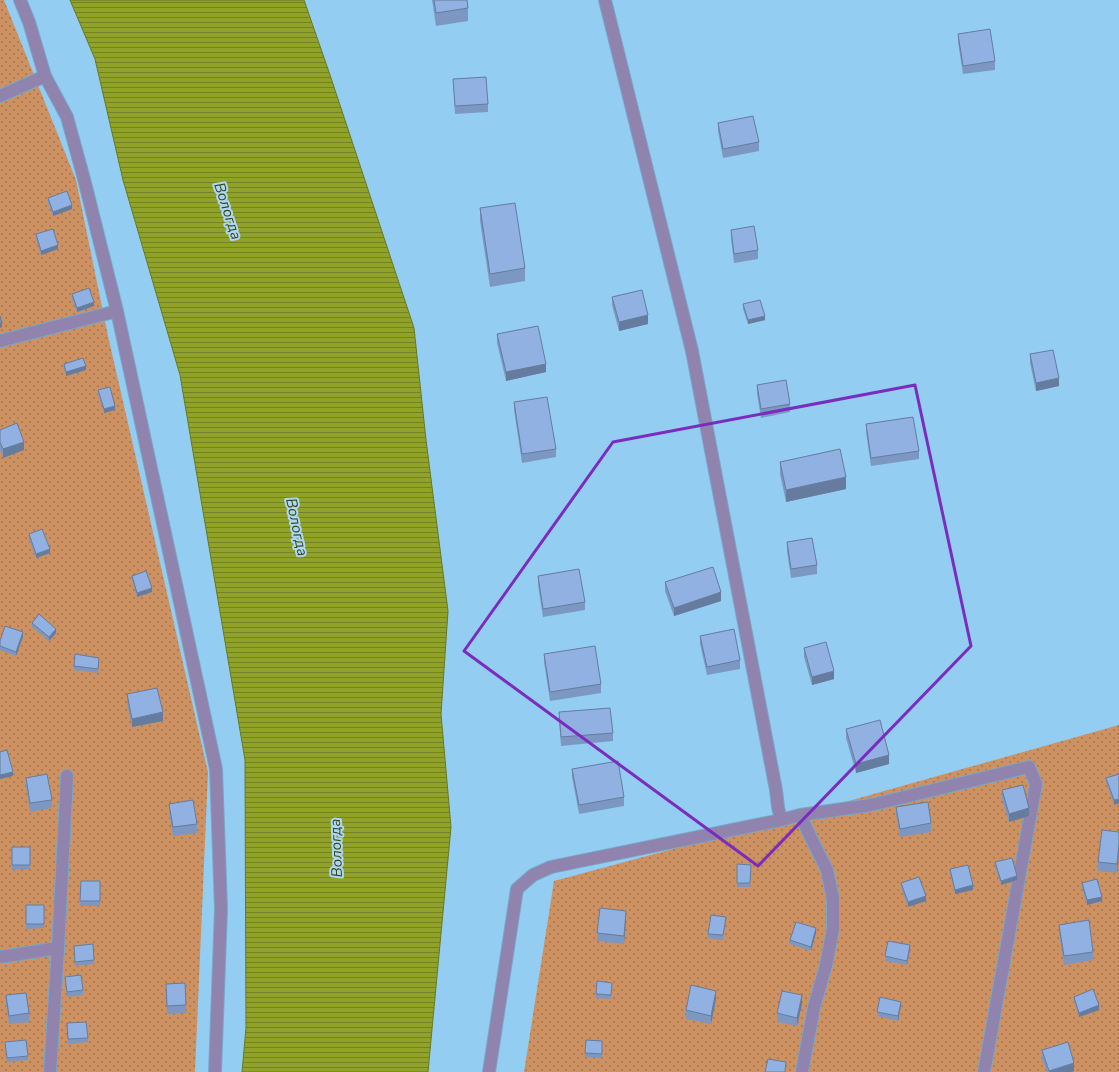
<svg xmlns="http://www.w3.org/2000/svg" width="1119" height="1072" font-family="'Nunito Sans',sans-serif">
	<defs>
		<pattern id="garden-dots" width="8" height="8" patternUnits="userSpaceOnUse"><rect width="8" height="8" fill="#ce9162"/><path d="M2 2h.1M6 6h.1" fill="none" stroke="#a57551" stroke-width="1.8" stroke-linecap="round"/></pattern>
		<pattern id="water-rules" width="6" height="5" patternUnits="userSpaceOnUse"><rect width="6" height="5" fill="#90a227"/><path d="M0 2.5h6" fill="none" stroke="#738321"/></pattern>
	</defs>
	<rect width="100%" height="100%" fill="#94cdf2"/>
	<path fill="url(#garden-dots)" d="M0,0H4L76,180L108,336L208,772L195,1072H0Z
		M1119,725V1072H524L554,881L781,820Z"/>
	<path fill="url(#water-rules)" stroke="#667927" d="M70,0H304L330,75L414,328L426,440L448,611L441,714L451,827L428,1072H242L246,1028L245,760L180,375L123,180L95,59Z"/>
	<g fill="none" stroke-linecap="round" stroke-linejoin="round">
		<g stroke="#77a9c9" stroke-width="14">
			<path id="minor" d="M20,0L29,22L45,76L67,117L84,179L117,311L216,769L221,909L215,1072
				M0,96L45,76
				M0,341L117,311
				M800,815L814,844L827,870L833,899V929L826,965L814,1007L802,1072
				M781,820L800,815L871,805L1029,767L1036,784L984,1072
				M0,957L58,948
				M50,1072L58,948L67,776
				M489,1072L517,889L533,875L551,867L781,820L778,807L776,790L692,351L605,0"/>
		</g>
		<use href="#minor" stroke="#9083ae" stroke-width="12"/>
	</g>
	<path fill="#7c98c2" d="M432,0H467L468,8V21L436,26Z
		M958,34L995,61V70L963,74L958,42Z
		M453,79L488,104V112L455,114Z
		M718,123L759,142V151L723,158L718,131Z
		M48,198L72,209L53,216L48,203Z
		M480,208L525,268V281L490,287L480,221Z
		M731,230L758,250V259L734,263L731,238Z
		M36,234L58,249L41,255L36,239Z
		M72,294L94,306L77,312L72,299Z
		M612,297L648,324L619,331L612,305Z
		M743,304L765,320L748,324L743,309Z
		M497,334L546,372L506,381L497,343Z
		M1030,354L1059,386L1036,391L1030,363Z
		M64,364L86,370L66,376L64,368Z
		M757,385L790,404V412L761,418L757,394Z
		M98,390L115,410L104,413L98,394Z
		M514,402L556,449V457L522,463L514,410Z
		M866,424L919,451V459L871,466L866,432Z
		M0,430L24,450L3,458L0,450Z
		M780,462L846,489L786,502L780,474Z
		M29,534L50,553L36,558L29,539Z
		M787,542L817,565V574L791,578L787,551Z
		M132,576L152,592L137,597L132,580Z
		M538,576L585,602V610L543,617L538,585Z
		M665,582L721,601L674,616L665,591Z
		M32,623L56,633L49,641L32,627Z
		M700,636L740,660V669L707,675L700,644Z
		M23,637L16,656L0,650V641Z
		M804,648L834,679L812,685L804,657Z
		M544,654L601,684V693L550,701L544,662Z
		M99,662L98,673L74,670V666Z
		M127,694L163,721L132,727L127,703Z
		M559,712L613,733V741L561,746L559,720Z
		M846,729L889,764L856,773L846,738Z
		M572,769L624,797V806L579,814L572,777Z
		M1119,774V803L1114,805L1106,782V778Z
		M26,778L52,800V808L30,812L26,786Z
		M1002,790L1029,816L1009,822L1002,799Z
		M169,804L197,824V833L173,836L169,812Z
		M896,807L931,823V832L900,837L896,815Z
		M1119,832V853L1117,873L1098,871V862Z
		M12,847H30V869L12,870Z
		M995,862L1017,880L1001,885L995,867Z
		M737,864L751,865L750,887H737Z
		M950,869L973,890L955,894L950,873Z
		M81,881H100V906H80Z
		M901,883L926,901L908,907L901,887Z
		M1082,883L1102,901L1087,905L1082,887Z
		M26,905H44V928L26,929Z
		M626,919L624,944L597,941V933Z
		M726,921L723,940L708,938V934Z
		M1059,925L1093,952V960L1064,965L1059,933Z
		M816,933L811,951L790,944V940Z
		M74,946L94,960V964L75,966Z
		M910,949L907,965L885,961V956Z
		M65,977L83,990V995L67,997Z
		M166,984L186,1005V1013L167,1014Z
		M612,987L611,999L596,998V994Z
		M6,995L29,1013V1022L9,1024L6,1004Z
		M1074,997L1099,1010L1079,1017L1074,1001Z
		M716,999L711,1024L686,1019V1010Z
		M802,1004L797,1026L777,1022V1013Z
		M901,1006L898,1021L877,1016V1012Z
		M67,1027L88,1038V1042L68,1044Z
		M5,1042L28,1056V1060L7,1062Z
		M602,1045V1058L585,1057V1053Z
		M1042,1050L1074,1071L1072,1072H1047L1042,1059Z"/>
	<path fill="#657c9e" d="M72,205V209L53,216V212Z
		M58,245V249L41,255V251Z
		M94,302V306L77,312V308Z
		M648,315V324L619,331V322Z
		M765,316V320L748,324V320Z
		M0,323H2V327L0,328Z
		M546,364V372L506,381V372Z
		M86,366V370L66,376V372Z
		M1059,378V386L1036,391V383Z
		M115,406V410L104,413V409Z
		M24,442V450L3,458V449Z
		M846,477V489L786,502V490Z
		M50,549V553L36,558V554Z
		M152,588V592L137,597V593Z
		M721,592V601L674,616V608Z
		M56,629V633L49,641V637Z
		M23,632V637L16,656V652Z
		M834,671V679L812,685V677Z
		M163,712V721L132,727V719Z
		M889,755V764L856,773V764Z
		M13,772V776L0,779V775Z
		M1119,799V803L1114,805V800Z
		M1029,808V816L1009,822V814Z
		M1119,844V853L1117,873V864Z
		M1017,876V880L1001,885V881Z
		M973,885V890L955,894V890Z
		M926,896V901L908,907V902Z
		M1102,897V901L1087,905V900Z
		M626,911V919L624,944V936Z
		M816,928V933L811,951V947Z
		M910,945V949L907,965V961Z
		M716,991V999L711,1024V1016Z
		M802,995V1004L797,1026V1018Z
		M901,1002V1006L898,1021V1016Z
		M1099,1005V1010L1079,1017V1013Z
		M1074,1063V1071L1072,1072H1049V1071Z"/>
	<path fill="#90b1e1" stroke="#657c9e" d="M434,0H467L468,8L436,13Z
		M990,29L995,61L963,66L958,34Z
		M486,77L488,104L455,106L453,79Z
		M753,116L759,142L723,149L718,123Z
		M67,191L72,205L53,212L48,198Z
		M515,203L525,268L490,274L480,208Z
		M754,226L758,250L734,254L731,230Z
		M53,229L58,245L41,251L36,234Z
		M89,288L94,302L77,308L72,294Z
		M642,290L648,315L619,322L612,297Z
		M760,300L765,316L748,320L743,304Z
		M0,316L2,323H0Z
		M538,326L546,364L506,372L497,334Z
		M1053,350L1059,378L1036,383L1030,354Z
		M83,358L86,366L66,372L64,364Z
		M786,380L790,404L761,409L757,385Z
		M110,387L115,406L104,409L98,390Z
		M547,397L556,449L522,454L514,402Z
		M913,417L919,451L871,458L866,424Z
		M17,423L24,442L3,449L0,442V430Z
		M840,449L846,477L786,490L780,462Z
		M42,529L50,549L36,554L29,534Z
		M812,538L817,565L791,569L787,542Z
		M713,567L721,592L674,608L665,582Z
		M579,569L585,602L543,609L538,576Z
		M146,571L152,588L137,593L132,576Z
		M39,614L56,629L49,637L32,623Z
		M5,626L23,632L16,652L0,646V641Z
		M734,629L740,660L707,667L700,636Z
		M826,642L834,671L812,677L804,648Z
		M595,646L601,684L550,692L544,654Z
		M75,654L99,658L98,669L74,666Z
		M157,688L163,712L132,719L127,694Z
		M610,708L613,733L561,737L559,712Z
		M880,720L889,755L856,764L846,729Z
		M7,750L13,772L0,775V752Z
		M618,761L624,797L579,805L572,769Z
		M47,774L52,800L30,803L26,778Z
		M1119,774V799L1114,800L1106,778Z
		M1023,785L1029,808L1009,814L1002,790Z
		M193,800L197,824L173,827L169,804Z
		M928,802L931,823L900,829L896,807Z
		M1102,830L1119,832V844L1117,864L1098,862Z
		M12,847H30V865H12Z
		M1012,858L1017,876L1001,881L995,862Z
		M737,864L751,865L750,883H737Z
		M968,865L973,885L955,890L950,869Z
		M919,877L926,896L908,902L901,883Z
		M1097,879L1102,897L1087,900L1082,883Z
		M81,881H100V901H80Z
		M26,905H44V924H26Z
		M600,908L626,911L624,936L597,933Z
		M711,915L726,917L723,935L708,934Z
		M1089,920L1093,952L1064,956L1059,925Z
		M796,922L816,928L811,947L790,940Z
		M888,941L910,945L907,961L885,956Z
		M93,944L94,960L75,962L74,946Z
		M81,975L83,990L67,992L65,977Z
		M597,981L612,983L611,995L596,994Z
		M185,983L186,1005L167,1006L166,984Z
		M691,985L716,991L711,1016L686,1010Z
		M1093,989L1099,1005L1079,1013L1074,997Z
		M782,991L802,995L797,1018L777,1013Z
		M26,993L29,1013L9,1016L6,995Z
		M880,997L901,1002L898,1016L877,1012Z
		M86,1022L88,1038L68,1039L67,1023Z
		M26,1040L28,1056L7,1058L5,1042Z
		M586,1040L602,1041V1054L585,1053Z
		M1068,1042L1074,1063L1049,1071L1042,1050Z
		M768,1059L786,1062L785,1072H765Z"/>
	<path fill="none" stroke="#7b2cbf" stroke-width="3" stroke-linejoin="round" d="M915,385L971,646L758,866L464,651L613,442Z"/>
	<g text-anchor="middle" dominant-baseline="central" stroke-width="4" stroke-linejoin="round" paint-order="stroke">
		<g font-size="15" font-style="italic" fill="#3c4415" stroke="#acd8f7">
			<text transform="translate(228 211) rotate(72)">Вологда</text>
			<text transform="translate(297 527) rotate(78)">Вологда</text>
			<text transform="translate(336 848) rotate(-92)">Вологда</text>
		</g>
	</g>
</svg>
